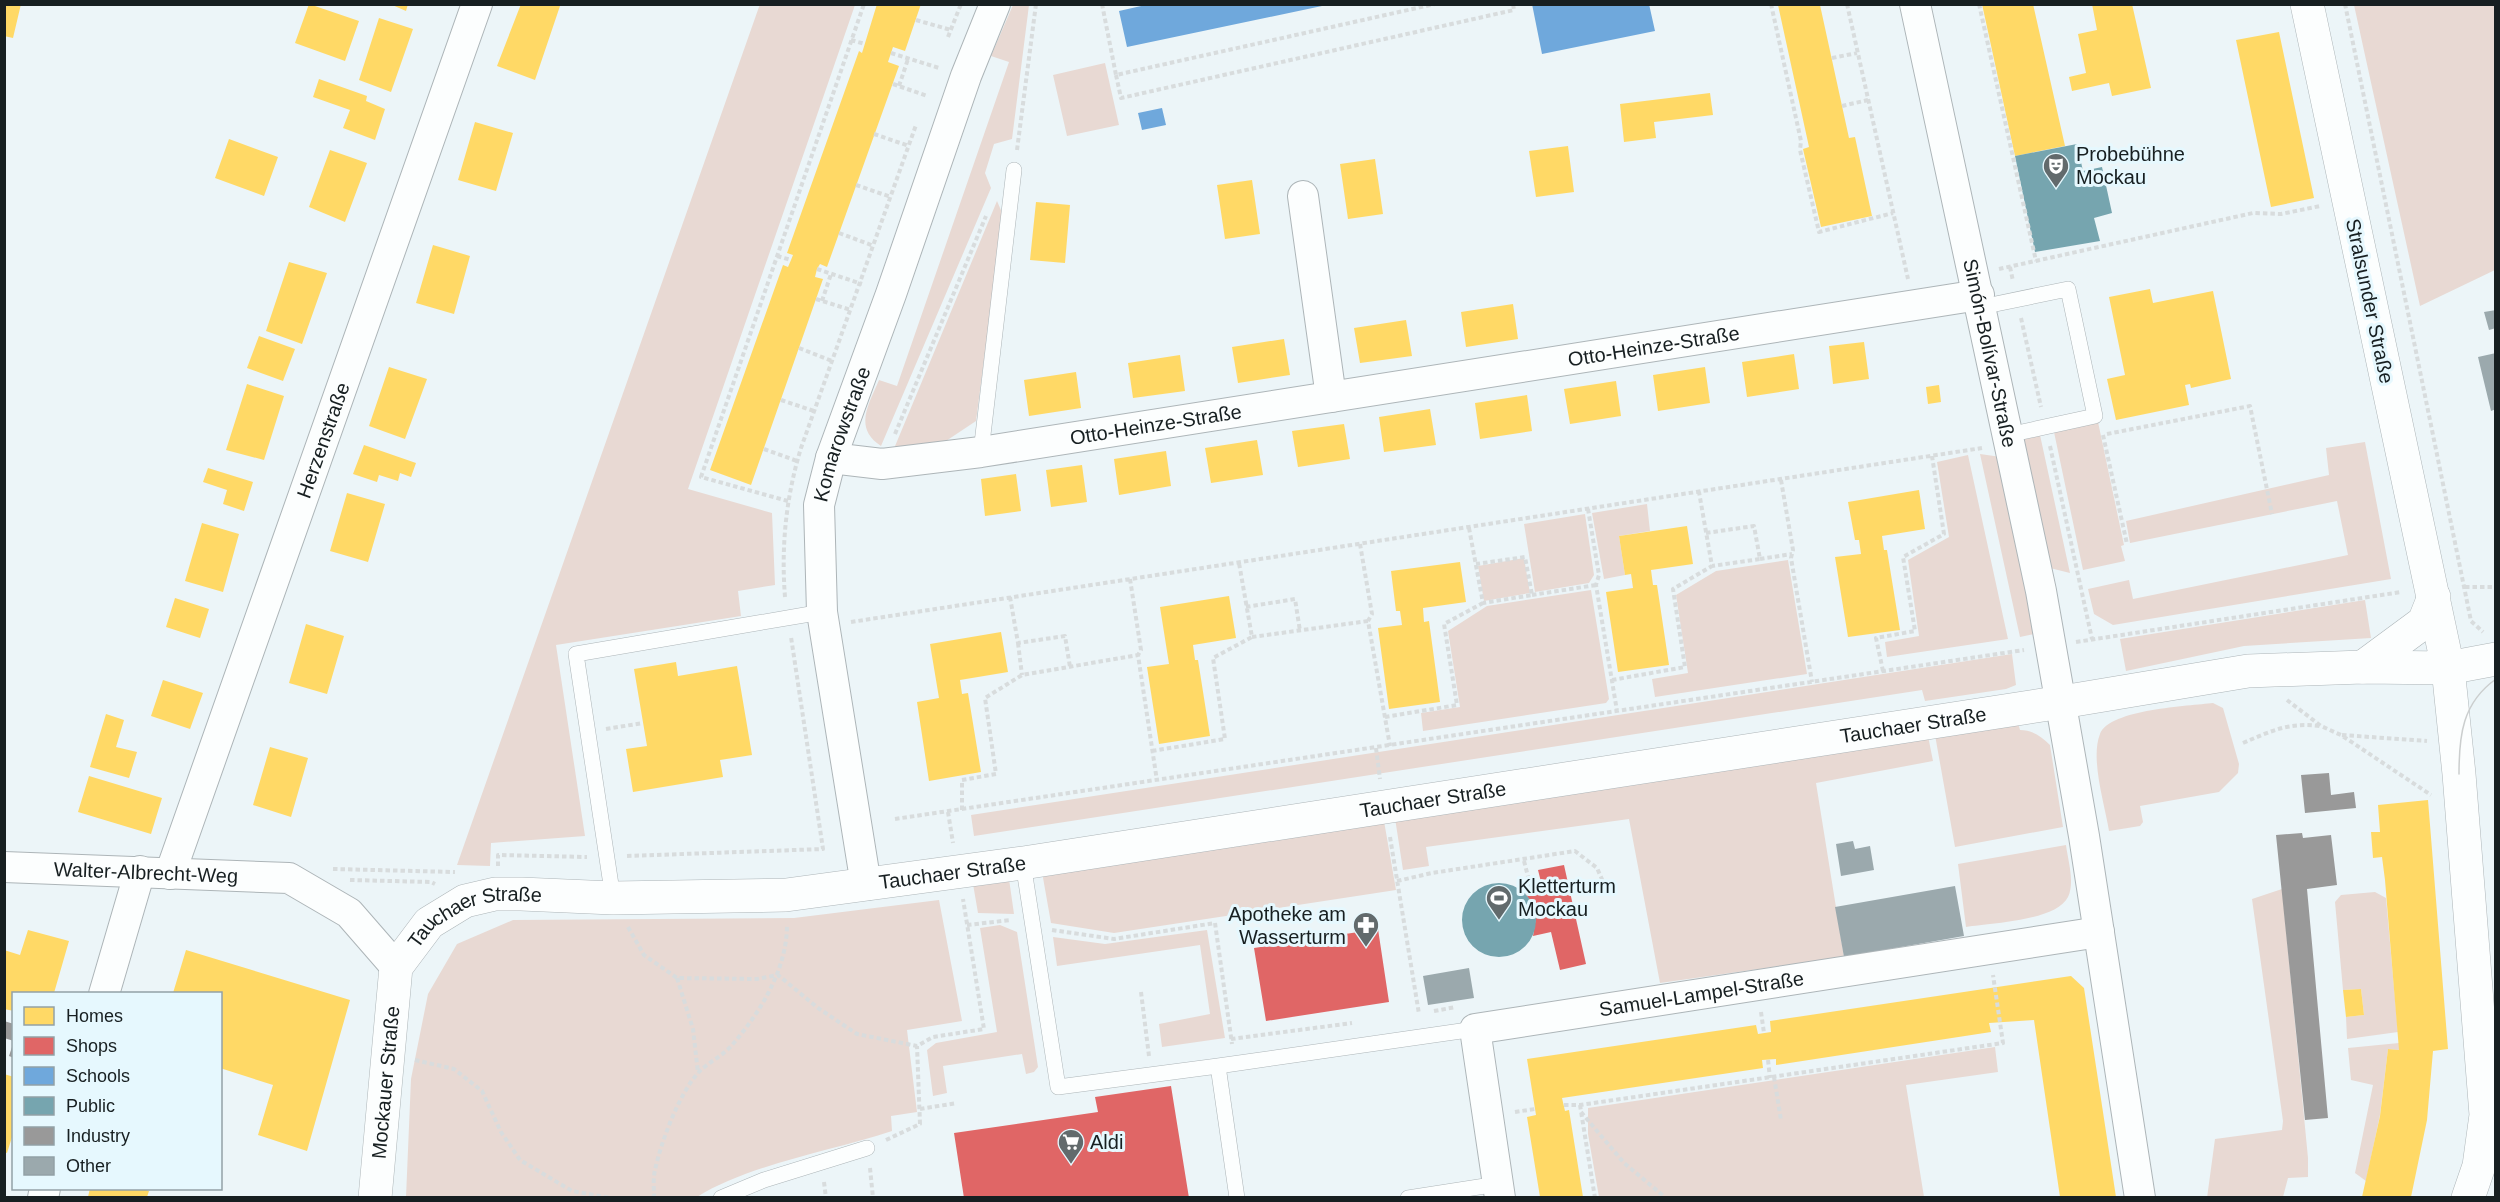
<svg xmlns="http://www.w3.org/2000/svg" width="2500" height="1202" font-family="Helvetica,sans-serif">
	<rect width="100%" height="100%" fill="#ecf5f8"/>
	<path fill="#e8d9d3" d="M760,4L855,5L688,489L772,513L775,585L738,591L741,616L556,645L585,836L491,843L490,866L457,865Z
		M1013,5H1029L1012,139L994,144L985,173L991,188L881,446C853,428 869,404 879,380L897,386L1009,62L991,56Z
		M2354,5H2495V270L2420,306Z
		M1105,63L1119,125L1067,136L1053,75Z
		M997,201L1003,215L976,421L934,449L893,451Z
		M2098,422L2124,545L2121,546L2125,561L2083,570L2054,432Z
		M2040,435L2070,573L2050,568L2022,439Z
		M2365,442L2391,579L2113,625L2094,614L2088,589L2129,580L2133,599L2348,555L2337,501L2130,543L2126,521L2329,475L2326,448Z
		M1980,454L2001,457L2038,633L2020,637Z
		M1968,455L2008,639L1887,657L1885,642L1919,636L1908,560L1949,537L1937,462Z
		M1647,504L1650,531L1619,536L1625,575L1604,579L1592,513Z
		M1585,514L1594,575L1589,583L1535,592L1524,524Z
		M1524,558L1530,593L1484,601L1478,566Z
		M1788,560L1807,674L1655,697L1652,679L1688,673L1676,595L1716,571Z
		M1591,590L1609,699L1606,703L1423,731L1421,713L1460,707L1448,631L1487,606Z
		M2365,600L2371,638L2244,646L2126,671L2120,639Z
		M2012,654L2016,685L2006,689L1925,701L1922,690L974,836L971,815Z
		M2213,703L2223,708L2239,764L2238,773L2219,792L2140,806L2143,822L2140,826L2109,831C2105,805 2090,759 2100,734C2110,709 2189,706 2213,703Z
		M2018,723L2020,730C2032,730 2041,736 2050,745L2063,827L1955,847L1935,735Z
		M1928,736L1933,761L1816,783L1844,957L1660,983L1629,819L1426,847L1429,866L1403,870L1395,818Z
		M1384,821L1396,890L1114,933L1051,923L1042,872Z
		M2066,845C2068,861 2075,882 2068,897C2056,921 1991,923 1966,927L1958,864Z
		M1009,879L1014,914L978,913L973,884Z
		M2282,889L2308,1158V1177L2288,1178L2283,1197L2207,1198L2215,1139L2282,1130L2283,1121L2252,899Z
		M2375,892L2386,898L2398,1032L2347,1039L2346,1017L2364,1015L2361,989L2343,990L2335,902L2341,895Z
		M939,900L962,1021L907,1030L917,1112L891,1116L892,1131C832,1151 750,1164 697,1197H406L411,1079L428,994L457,944L513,920L794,918Z
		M1000,925L1017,932L1038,1067L1034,1072L1026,1074L1022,1054L943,1066L947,1093L933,1096L927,1050L936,1043L997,1032L980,928Z
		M1207,930L1225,1038L1162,1047L1159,1024L1210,1014L1200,945L1057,966L1053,937L1105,944Z
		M2399,1043V1050L2388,1049L2380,1115L2366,1181L2355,1173L2373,1085L2351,1080L2348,1048Z
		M1995,1047L1998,1072L1906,1085L1924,1197H1599L1588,1134V1108Z"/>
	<path fill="#ffd966" d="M4,4H21L13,38L4,36Z
		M309,4L359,21L345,61L295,43Z
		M390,4H408L406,11Z
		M521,4L560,6L535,80L497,66Z
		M877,4H921L905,51L893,47L888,62L899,66L827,267L820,264L817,269L815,277L823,279L751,485L710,470L783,265L788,267L791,260L793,255L787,253L859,51L862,53Z
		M1982,4H2033L2065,146L2015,156Z
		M2092,4H2132L2151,88L2112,96L2109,83L2072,91L2069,77L2086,73L2078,34L2097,30Z
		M1778,5H1820L1849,138L1855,137L1872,216L1821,227L1803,149L1809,147Z
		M379,18L413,29L391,92L359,80Z
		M2279,32L2314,198L2271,207L2236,40Z
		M319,79L367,96L366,101L385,109L375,140L343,128L350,110L313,97Z
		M1710,93L1713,115L1654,122L1656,138L1624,142L1620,104Z
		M475,122L513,133L496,191L458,180Z
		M229,139L278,157L264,196L215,178Z
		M1568,146L1574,192L1536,197L1529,151Z
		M330,150L367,163L345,222L309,207Z
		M1375,159L1383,214L1348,219L1340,164Z
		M1252,180L1260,234L1225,239L1217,185Z
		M1036,202L1070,205L1065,263L1030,260Z
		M433,245L470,256L454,314L416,303Z
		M289,262L327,273L302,344L266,331Z
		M2150,289L2153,303L2213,291L2231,379L2191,388L2190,384L2185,385L2189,405L2116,420L2107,379L2125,375L2109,297Z
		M1513,304L1518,339L1466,347L1461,312Z
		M1406,320L1412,356L1360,363L1354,328Z
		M259,336L295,349L283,381L247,368Z
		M1284,339L1290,375L1238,383L1232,347Z
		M1864,342L1869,379L1833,384L1829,346Z
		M1794,354L1799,389L1747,397L1742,362Z
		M1180,355L1185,391L1133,398L1128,363Z
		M389,367L427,379L405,439L369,426Z
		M1705,367L1710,403L1658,411L1653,375Z
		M1076,372L1081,408L1029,416L1024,380Z
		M1616,381L1621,416L1570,424L1564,389Z
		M247,384L284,396L264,460L226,450Z
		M1939,385L1941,402L1928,404L1926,387Z
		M1527,395L1532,431L1480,439L1475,403Z
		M1430,409L1436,445L1384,452L1379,417Z
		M1344,424L1350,459L1298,467L1292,431Z
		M1257,440L1263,475L1211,483L1205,448Z
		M364,445L416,463L411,477L400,473L398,481L379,475L377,482L353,474Z
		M1166,451L1171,486L1119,495L1114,459Z
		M1082,465L1087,502L1051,507L1046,470Z
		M208,468L253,482L244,511L223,504L227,490L203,482Z
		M1016,474L1021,511L985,516L981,479Z
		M1919,490L1925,529L1882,536L1884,550H1887L1900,630L1848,637L1835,557L1861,554L1859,540H1855L1848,502Z
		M347,493L385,504L368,562L330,551Z
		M202,523L239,534L223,592L185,581Z
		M1687,526L1693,564L1651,570L1653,585H1657L1669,665L1618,672L1606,592L1633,588L1631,574L1625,575L1619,536Z
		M1460,562L1466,602L1423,608L1424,622L1429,621L1440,702L1389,709L1378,628L1402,625L1400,611H1396L1391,571Z
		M1229,596L1236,638L1193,645L1195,660H1198L1210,736L1159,744L1147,667L1169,664L1160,607Z
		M175,598L209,609L200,638L166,627Z
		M306,624L344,636L327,694L289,683Z
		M1001,632L1008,672L960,680L962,694L968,693L981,772L929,781L917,702L939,698L930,644Z
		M676,662L678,676L737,666L752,755L720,760L723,777L633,792L626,749L647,746L634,669Z
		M163,680L203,693L190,729L151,716Z
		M106,714L124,720L116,747L137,752L129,778L90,767Z
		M270,747L308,758L291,817L253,805Z
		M89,776L162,798L151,834L78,812Z
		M2428,800L2448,1049L2433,1051L2427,1120L2411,1197H2362L2380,1116L2388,1049L2399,1050L2385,880L2382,857L2373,858L2371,832H2380L2378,805Z
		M28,930L69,941L54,993H14V1011L4,1009V950L20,955Z
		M186,950L350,1000L307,1151L258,1135L273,1085L220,1068V993H173Z
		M2071,976L2084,988L2116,1197H2060L2034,1020L1989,1023L1991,1032L1776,1065V1059L1762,1060L1763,1068L1562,1098L1565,1111L1569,1110L1583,1197H1540L1527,1117L1536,1115L1527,1059L1756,1025L1758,1034L1771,1032L1770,1021Z
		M2361,989L2364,1015L2346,1017L2343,990Z
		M4,1074L14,1077V1131L7,1153L4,1152Z
		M90,1188H140L149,1191L147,1197H88Z"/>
	<path fill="#e06666" d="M1564,865L1586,964L1560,970L1551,932L1533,936L1536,917L1534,907L1525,893L1543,890L1538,870Z
		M1378,929L1389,1002L1266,1021L1254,948Z
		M1171,1086L1189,1198H964L954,1133L1098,1112L1095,1097Z"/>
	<path fill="#6fa8dc" d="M1150,4H1322V6L1127,47L1119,11Z
		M1532,4H1649L1655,31L1542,54Z
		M1162,108L1166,125L1142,130L1138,113Z"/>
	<path fill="#76a5af" d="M2077,144L2083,171L2102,167L2112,213L2094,218L2100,241L2035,252L2015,156Z
		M1462 920a37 37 0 1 1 74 0a37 37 0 1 1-74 0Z"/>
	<path fill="#999" d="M2329,773L2331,795L2354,792L2356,808L2305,813L2301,775Z
		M2302,833L2303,838L2331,835L2337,885L2307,889L2328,1118L2305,1120L2276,835Z
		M4,1021L14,1024V1041L4,1038Z
		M13,1044H14V1058L9,1056Z"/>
	<path fill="#9ba9ad" d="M2496,310V328L2489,330L2484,312Z
		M2496,353V409L2491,411L2478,357Z
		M1853,841L1855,849L1870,846L1874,870L1841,876L1836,844Z
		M1955,886L1964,936L1844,957L1835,907Z
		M1469,968L1474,998L1428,1005L1423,976Z"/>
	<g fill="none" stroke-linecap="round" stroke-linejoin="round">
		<g stroke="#adb5b8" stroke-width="16">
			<path id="service" d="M1981,307L2068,289L2095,416L2008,435
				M981,452L1014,170
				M1023,863L1058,1087L1218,1066
				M613,898L576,654L822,612
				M721,1198L764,1180L867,1148
				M1237,1198L1218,1066L1475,1029
				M1408,1198L1498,1184"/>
		</g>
		<g stroke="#adb5b8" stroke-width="32">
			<g id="minor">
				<path id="s1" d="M1915,4L2041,591L2084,836L2140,1198"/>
				<path d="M1303,196L1331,397"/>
				<path id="s2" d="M831,458L882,464L981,452L1979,295"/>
				<path id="s3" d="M4,867L289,878L349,913L396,967"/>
				<path id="s4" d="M170,874L477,4"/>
				<path id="s5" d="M866,885L822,612L819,505L831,458L891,294L966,76L995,4"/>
				<path d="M104,994L140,871"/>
				<path d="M43,1198L45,1188"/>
				<path id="s6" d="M1500,1198L1475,1029L2099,932"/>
			</g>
		</g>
		<g stroke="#adb5b8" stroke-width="34">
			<g id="tertiary">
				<path d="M2363,667L2424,622L2434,597"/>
				<path id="s7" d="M375,1198L396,967L429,923L465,901L495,894H521L613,898L786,895L1023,863L2062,702L2248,671L2363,667L2448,668L2307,4"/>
			</g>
		</g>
		<g stroke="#adb5b8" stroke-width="34">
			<path id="secondary" d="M2468,1198L2479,1166L2486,1115L2459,774L2448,668L2496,659"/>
		</g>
		<path stroke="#d8dcdd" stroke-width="4" stroke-dasharray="4.5 3" stroke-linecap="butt" d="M1102,4L1116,75L1435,4
			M1771,4L1801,141L1800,150L1819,232L1893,213
			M1847,4L1908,279
			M1979,4L2036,261
			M2345,4L2471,621L2483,632
			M916,20L951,30
			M948,37L961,4
			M851,40L865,44
			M891,53L939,68
			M1832,58L1857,53
			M1116,75L1121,98L1514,10L1513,4
			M893,84L927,96
			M899,86L908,59
			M1842,106L1868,100
			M874,134L909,146
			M1017,150L1036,4
			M856,185L891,197
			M839,233L874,246
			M777,256L791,260
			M2010,267L2013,281
			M817,269L862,284
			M1999,269L2253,213L2281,214L2320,206
			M816,299L851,310
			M822,301L831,274
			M2021,318L2041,407
			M799,348L832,361
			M781,400L814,411
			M895,434L986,216
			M2107,434L2250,406L2272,514
			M2103,435L2127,544
			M2050,446L2092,639
			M764,449L797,461
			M1781,480L1793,550L1791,558L1812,682
			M788,501L701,477L864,4
			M1588,509L1599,575L1596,585L1617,711
			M1469,528L1483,603L1532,595L1525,557L1476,564
			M1706,533L1754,526L1760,559L1712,566
			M1360,544L1372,614L1368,621L1390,746
			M1760,559L1792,554
			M1130,579L1141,650L1138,655L1157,781
			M2465,587H2496
			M1532,595L1596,585
			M785,597C781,546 786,497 801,448L916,125
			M1010,597L1018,643L1065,636L1070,667
			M1246,607L1295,599L1300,631
			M851,622L1982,448
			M1252,637L1368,621
			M2076,642L2401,592
			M1018,643L1022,675
			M1883,671L1876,638L1915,631L1903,557L1944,534L1932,456
			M1612,680L1685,667L1673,589L1712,566L1699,492
			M2287,700L2321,726L2341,735L2431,795
			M1385,717L1457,705L1444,624L1483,603
			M606,729L643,723
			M2342,735L2427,741
			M2243,743C2271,731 2289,722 2320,726
			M1376,748L1380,779
			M1152,751L1225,739L1213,658L1252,637L1239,563
			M962,810V780L996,774L985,698L1022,675L1138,655
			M948,812L953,843
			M895,819L2024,650
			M1390,837L1419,1014
			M627,856L823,849L791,637
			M1524,861L1532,892
			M498,866V855L587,857
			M333,869L455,872
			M350,880L431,882L435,884
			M1397,881L1432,873L1575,851L1597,868L1608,893
			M967,925L1011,920
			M628,927L644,955L677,978L757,979L778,975L818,1008L857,1034L917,1046L933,1037L984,1029L963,899
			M1052,930L1114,939L1215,923L1232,1044
			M677,978L693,1029L698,1073
			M1141,992L1149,1056
			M1434,1011L1456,1007
			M1761,1012L1764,1033
			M1231,1039L1352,1023
			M415,1060L454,1069L482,1091L501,1132L520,1160L572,1191L611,1198
			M1768,1060L1770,1078
			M1774,1077L1781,1120
			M1564,1105H1580L2003,1043L1993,975
			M1580,1105L1595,1198
			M920,1109L957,1103
			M1515,1112L1535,1109
			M1581,1112L1624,1163L1666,1198
			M886,1140L920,1124L917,1046
			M870,1168L873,1198
			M824,1182L826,1198
			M654,1198C654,1189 653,1178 655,1170C661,1142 679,1094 698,1073C708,1062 723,1056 733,1044C761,1011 787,969 787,925"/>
		<use href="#service" stroke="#fcfefe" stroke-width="15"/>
		<use href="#minor" stroke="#fcfefe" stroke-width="30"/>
		<use href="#tertiary" stroke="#fcfefe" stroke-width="33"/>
		<use href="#secondary" stroke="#fcfefe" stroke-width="33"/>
		<path stroke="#cbcece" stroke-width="1.5" d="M2459,774C2459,736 2462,703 2496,679"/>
	</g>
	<defs>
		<g id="theatre-pin" transform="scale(1.35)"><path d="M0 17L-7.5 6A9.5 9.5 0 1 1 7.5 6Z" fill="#626a6c" stroke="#e6f8fe"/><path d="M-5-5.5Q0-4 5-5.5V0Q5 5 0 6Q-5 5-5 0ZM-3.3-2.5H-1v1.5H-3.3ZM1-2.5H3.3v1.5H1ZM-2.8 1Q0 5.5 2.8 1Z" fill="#fff"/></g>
		<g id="stadium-pin" transform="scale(1.35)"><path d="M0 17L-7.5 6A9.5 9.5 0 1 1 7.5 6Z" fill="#626a6c" stroke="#e6f8fe"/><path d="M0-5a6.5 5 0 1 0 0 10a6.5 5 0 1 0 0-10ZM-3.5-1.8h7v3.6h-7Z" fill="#fff"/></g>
		<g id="pharmacy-pin" transform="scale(1.35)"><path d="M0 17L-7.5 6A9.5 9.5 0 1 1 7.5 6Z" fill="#626a6c" stroke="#e6f8fe"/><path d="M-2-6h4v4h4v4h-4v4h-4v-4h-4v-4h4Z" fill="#fff"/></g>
		<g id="supermarket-pin" transform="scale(1.35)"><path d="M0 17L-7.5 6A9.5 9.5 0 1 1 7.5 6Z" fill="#626a6c" stroke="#e6f8fe"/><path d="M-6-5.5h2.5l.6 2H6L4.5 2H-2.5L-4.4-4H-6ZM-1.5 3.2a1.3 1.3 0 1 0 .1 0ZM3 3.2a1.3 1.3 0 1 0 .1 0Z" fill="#fff"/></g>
	</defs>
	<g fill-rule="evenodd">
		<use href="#theatre-pin" x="2056" y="166"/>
		<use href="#stadium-pin" x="1499" y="898"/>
		<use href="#pharmacy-pin" x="1366" y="925"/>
		<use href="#supermarket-pin" x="1071" y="1142"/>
	</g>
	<g text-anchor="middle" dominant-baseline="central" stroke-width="6" stroke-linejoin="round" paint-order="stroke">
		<g font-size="20" fill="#171f21" stroke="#e6f8fe" text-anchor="start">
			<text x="2076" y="154">Probebühne<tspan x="2076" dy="23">Mockau</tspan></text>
			<text x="1518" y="886">Kletterturm<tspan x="1518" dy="23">Mockau</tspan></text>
			<text x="1346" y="914" text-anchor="end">Apotheke am<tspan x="1346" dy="23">Wasserturm</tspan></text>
			<text x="1090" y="1142">Aldi</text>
		</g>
		<g font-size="20" fill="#171f21" stroke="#e6f8fe">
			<text transform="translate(2370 301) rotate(78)">Stralsunder Straße</text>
			<text stroke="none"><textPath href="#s2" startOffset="832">Otto-Heinze-Straße</textPath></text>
			<text stroke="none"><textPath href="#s1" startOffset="357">Simón-Bolívar-Straße</textPath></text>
			<text stroke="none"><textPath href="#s2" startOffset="328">Otto-Heinze-Straße</textPath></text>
			<text stroke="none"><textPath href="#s5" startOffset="458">Komarowstraße</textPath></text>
			<text stroke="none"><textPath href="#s4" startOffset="460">Herzenstraße</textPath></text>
			<text stroke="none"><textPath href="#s7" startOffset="1791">Tauchaer Straße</textPath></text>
			<text stroke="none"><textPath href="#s7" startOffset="1305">Tauchaer Straße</textPath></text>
			<text stroke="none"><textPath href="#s3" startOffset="142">Walter-Albrecht-Weg</textPath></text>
			<text stroke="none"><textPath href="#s7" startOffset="819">Tauchaer Straße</textPath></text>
			<text stroke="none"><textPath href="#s7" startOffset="333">Tauchaer Straße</textPath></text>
			<text stroke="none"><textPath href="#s6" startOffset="400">Samuel-Lampel-Straße</textPath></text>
			<text stroke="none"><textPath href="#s7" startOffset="116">Mockauer Straße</textPath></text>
		</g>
	</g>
	<rect width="2500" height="1202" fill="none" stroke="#171f21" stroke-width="12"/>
	<rect x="12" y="992" width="210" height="198" fill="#e6f8fe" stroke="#93a1a6" stroke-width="1.5"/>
	<rect x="24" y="1007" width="30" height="18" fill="#ffd966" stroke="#93a1a6" stroke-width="1.5"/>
	<text x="66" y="1022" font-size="18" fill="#171f21">Homes</text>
	<rect x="24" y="1037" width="30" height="18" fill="#e06666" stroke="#93a1a6" stroke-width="1.5"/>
	<text x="66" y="1052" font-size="18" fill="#171f21">Shops</text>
	<rect x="24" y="1067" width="30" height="18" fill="#6fa8dc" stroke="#93a1a6" stroke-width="1.5"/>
	<text x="66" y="1082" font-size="18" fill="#171f21">Schools</text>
	<rect x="24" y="1097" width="30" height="18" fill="#76a5af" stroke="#93a1a6" stroke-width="1.5"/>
	<text x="66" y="1112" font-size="18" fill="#171f21">Public</text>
	<rect x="24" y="1127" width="30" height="18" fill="#999999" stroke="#93a1a6" stroke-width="1.5"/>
	<text x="66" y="1142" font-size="18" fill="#171f21">Industry</text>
	<rect x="24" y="1157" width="30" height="18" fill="#9ba9ad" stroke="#93a1a6" stroke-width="1.5"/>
	<text x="66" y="1172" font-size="18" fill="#171f21">Other</text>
</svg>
